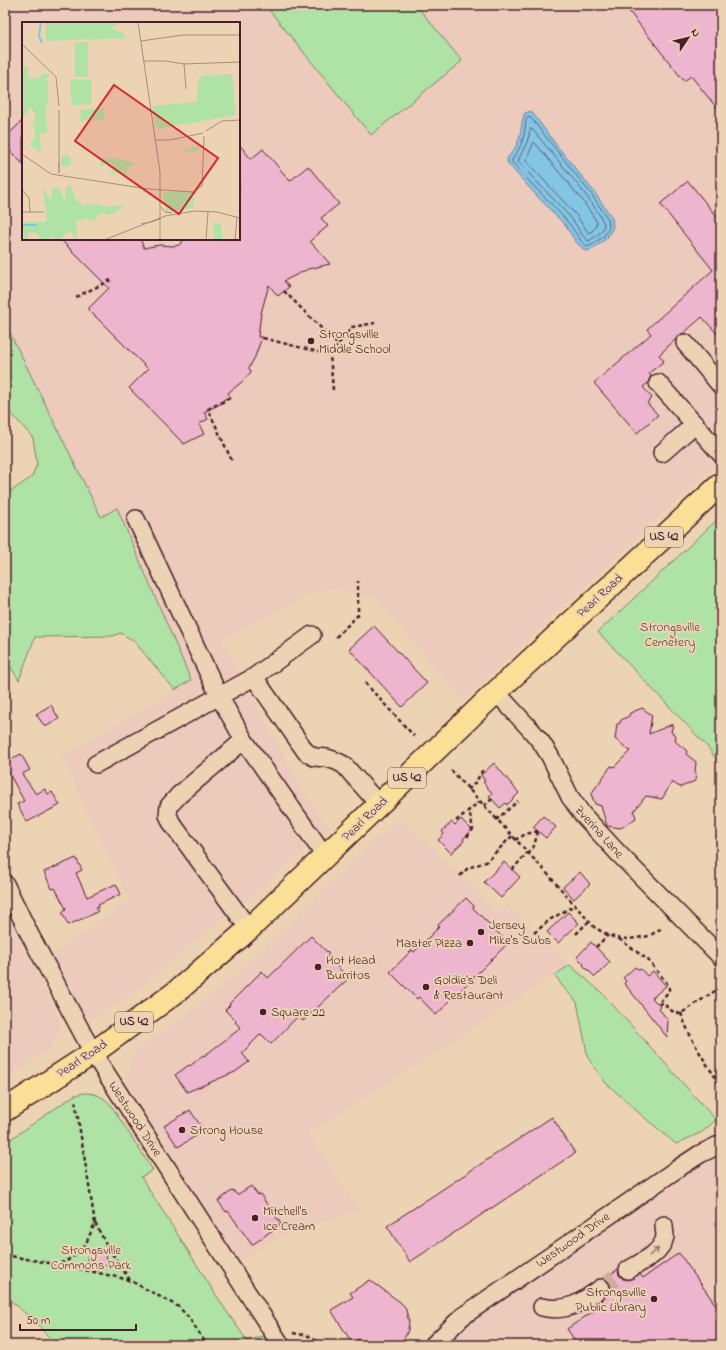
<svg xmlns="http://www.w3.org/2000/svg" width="726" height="1350" font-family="'Indie Flower',sans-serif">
	<rect width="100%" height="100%" fill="#ecd3b4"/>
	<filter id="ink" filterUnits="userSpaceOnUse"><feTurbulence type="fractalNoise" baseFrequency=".025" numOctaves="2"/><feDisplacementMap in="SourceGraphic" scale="8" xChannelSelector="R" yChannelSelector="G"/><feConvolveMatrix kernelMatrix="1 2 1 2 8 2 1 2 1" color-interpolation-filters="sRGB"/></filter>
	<g filter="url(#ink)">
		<path fill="#eccabc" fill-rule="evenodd" d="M5,5H721V459L463,699L373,595L362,594L337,588L326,589L311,593L222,640L301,788L329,828L255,893L124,999L91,1019L81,1015L50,957L129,900L62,757L191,680L117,509L101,517L5,323ZM23,23H239V239H23Z
			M402,820L459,874L499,915L508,904L570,965L446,1046L308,1133L359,1210L293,1231L262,1247L247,1258L238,1260L130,1090L127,1080L130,1059L134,1053L206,1000L235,976L368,846Z
			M5,911L54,1007L61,1026L49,1049L5,1080Z
			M721,1153V1345H446L473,1315L711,1157Z"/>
		<path fill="#afe3a5" stroke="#7c8168" d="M265,5H416L462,61L371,135Z
			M5,323L101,517L117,508L191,680L175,690L133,640L120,633L113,636L35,637L19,680L5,658V495L32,477L37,464L33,438L5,406Z
			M721,516V766L706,745L598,632Z
			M570,965L601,992L716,1120L702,1132L676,1144L638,1112L606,1083L588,1058L577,1002L563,987L555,975Z
			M84,1093C95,1093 102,1096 110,1104L153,1170L141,1177L225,1309L248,1342C260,1336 263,1333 271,1345H56L38,1325L5,1295V1143L75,1095Z"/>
		<path fill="#83c5e4" stroke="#6c839a" d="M531,111L554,142L595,193L612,218L613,227L607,238L591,250L585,251L576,242L565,225L537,196L508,164L507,158C512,153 517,146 519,139C522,130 521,121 525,113Z"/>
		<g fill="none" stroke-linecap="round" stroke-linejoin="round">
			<path stroke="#616175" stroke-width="1" d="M528,117L531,118L592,195L608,219L609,227L604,236L590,246H586C578,239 574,229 567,221C550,201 529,183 512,162V159C522,148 525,134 526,120Z
				M531,129L533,130C543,143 606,215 604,226C602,233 595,237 589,241L587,240C580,234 577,225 571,218C554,199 535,181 518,161L527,142Z
				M535,143L583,201L597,222L595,228L590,233L588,232L576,215L526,161L533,144Z"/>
		</g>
		<path fill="#edb6ce" stroke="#4a1f2b" d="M624,5H715L721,13V113L691,76L684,81Z
			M23,120V164L5,146V138Z
			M239,144L251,159L263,149L290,181L308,166L339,204L321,218L328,226L310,241L330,264L308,269L284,281L289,287L278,296L269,285L261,313L258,337H262L255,357L249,368L251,372L243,381L228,393L230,396L223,400L224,402L204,412L208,419L199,424L204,434L184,444L129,388L148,369L88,309L109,288L60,239H140L144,248L159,245L174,246L179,245L185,239H239Z
			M688,181L721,222V338L702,317L684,333L678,336L675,340L659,355L664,361L649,373L651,376L648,383L643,387L652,398L647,403L658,415L637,433L594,383L651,334L647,329L713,270L660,204Z
			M374,626L427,683L402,707L349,649Z
			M51,705L59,719L45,727L36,714Z
			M642,708L652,715L649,734L673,724L671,732L676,736L675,741L687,751L686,754L696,762L695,772L696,774L695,781L681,787L678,786L672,782L662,799L646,796L634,811L636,818L621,828L607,826L601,806L595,804L591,794L611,766L614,767L630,751L615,739L617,724L620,723L621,720L629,716L630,713Z
			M8,754L11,759L21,754L30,770L22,774L36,794L45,789L48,794L52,792L60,805L27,822L17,804L24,801L5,766V756Z
			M494,763L519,793L507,805L506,803L500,808L489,796L492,793L483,782L485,781L481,775Z
			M543,816L556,827L546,838L533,827Z
			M461,819L472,830L463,839L464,841L451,853L438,840L444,834L442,831L452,822L455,825Z
			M76,858L82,870L76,873L87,897L116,884L121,894L98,905L99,907L96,908L98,911L93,914L68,925L62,912L66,909L55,888L52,889L44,872Z
			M504,862L520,877L501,898L484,882Z
			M580,872L590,884L574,899L563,887Z
			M466,898L474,906L473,908L508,943L436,1015L419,997L417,999L390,972L412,950L414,952L439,927L438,925Z
			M568,912L579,923L558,943L547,932Z
			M311,936L329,954L327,957L349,978L303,1021L298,1016L271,1044L261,1034L242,1053L249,1062L235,1072L187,1092L175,1075L189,1065L190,1066L203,1055L204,1056L241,1028L235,1022L236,1021L225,1010L230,1005L229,1004L262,971L268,978Z
			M591,942L610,962L595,977L583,965L584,964L577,957Z
			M635,967L639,970L641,969L647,976L653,971L666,986L652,998L661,1007L659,1009L668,1020L667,1037L624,983L626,981L623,978Z
			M190,1110L204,1131L178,1147L164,1126Z
			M552,1117L575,1153L410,1262L387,1226Z
			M251,1186L258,1195L260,1194L281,1224L252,1245L228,1211L226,1212L218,1201L233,1190L237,1195Z
			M87 1260a10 10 0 1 1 20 0a10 10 0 1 1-20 0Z
			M679,1253L715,1304L721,1300V1345H578L567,1329L604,1304L601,1300L610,1292L611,1287L609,1282L604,1279L618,1269L619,1275L623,1279L628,1280L640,1274L643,1278Z
			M370,1280L400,1302L405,1307L407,1314L409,1322L408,1330L405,1337L396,1345H367L358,1339L352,1343L331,1310L353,1297L350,1293Z"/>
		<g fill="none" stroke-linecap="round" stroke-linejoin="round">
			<path stroke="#ccaf99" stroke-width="17" stroke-dasharray="17 8" stroke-linecap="butt" d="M601,1288L628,1270"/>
			<g stroke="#4a1f2b" stroke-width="20">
				<path id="minor" d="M685,343L721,386
					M658,383L721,454
					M662,453L695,424
					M136,519L219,696L244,740L325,856
					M254,677L306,752L314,757L327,758L336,761L344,765L375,800
					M496,692L531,730L541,742L550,756L570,797L582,814L619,854L721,957
					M244,740L179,795L169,806L168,815L171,822L249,929
					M96,764L254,677L312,635
					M5,884L29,933L93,1053L281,1345
					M628,1270C641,1262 661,1254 665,1237C665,1233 664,1229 664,1225
					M542,1307C567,1313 582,1302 601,1288
					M433,1345L463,1316L677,1169L700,1154L721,1144"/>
			</g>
			<g stroke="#4a1f2b" stroke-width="25">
				<path id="major" d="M5,1110L93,1053L176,992L249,929L496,692L721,484"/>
			</g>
			<path stroke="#4a1f2b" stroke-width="2.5" stroke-dasharray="4 3" stroke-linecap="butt" d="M284,291L338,345
				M76,297L113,279
				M263,338L330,355
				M333,390L330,355L352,327L375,323
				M230,398L208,409L232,461
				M336,637L358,615V581
				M365,683L414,736
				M451,770L546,872L594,927L606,934L616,938L629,939L649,936L662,928
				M468,790L476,782L482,771L483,772
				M484,806L492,799
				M496,820L518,801
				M458,821L457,820L479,802
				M467,835L468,836L473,829L469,810
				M515,840L526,834L538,831
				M528,854L534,846L538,831
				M512,870L527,853
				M460,876L468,868L486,862L512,836
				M534,933L551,919L575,905
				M576,934L589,921
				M619,939L648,960L666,982L669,986V991L658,1004
				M596,947L608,935
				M659,1004L663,1003L672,1011L680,1014L721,987
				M681,1013C690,1040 706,1063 721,1086
				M95,1223L107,1246L130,1280
				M5,1255L55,1264L65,1262L81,1251L87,1241L95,1223L75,1100
				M58,1264L121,1278L131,1281L179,1307L189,1318L207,1345
				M293,1333L309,1336L323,1345
				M226,1345L240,1343L250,1345"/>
			<use href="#minor" stroke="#ecd3b4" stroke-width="17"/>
			<use href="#major" stroke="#fbdf96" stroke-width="22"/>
		</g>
		<defs><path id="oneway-shaft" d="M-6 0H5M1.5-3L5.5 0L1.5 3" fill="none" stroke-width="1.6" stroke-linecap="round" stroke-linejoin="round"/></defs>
		<use stroke="#9b7970" href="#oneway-shaft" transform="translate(654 1252) rotate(-38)"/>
	</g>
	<g fill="#4a1f2b" stroke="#ecd3b4" stroke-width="1.5">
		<circle cx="311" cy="341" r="4"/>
		<circle cx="481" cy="932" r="4"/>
		<circle cx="470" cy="943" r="4"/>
		<circle cx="318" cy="967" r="4"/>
		<circle cx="426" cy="987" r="4"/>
		<circle cx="263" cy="1012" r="4"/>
		<circle cx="182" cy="1130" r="4"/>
		<circle cx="255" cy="1218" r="4"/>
		<circle cx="654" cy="1299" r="4"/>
	</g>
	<g text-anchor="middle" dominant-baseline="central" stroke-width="4" stroke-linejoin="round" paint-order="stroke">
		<g fill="#ecd3b4" stroke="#7b5554" stroke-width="1">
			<rect x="645" y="527" width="38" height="20" rx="3"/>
			<rect x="388" y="768" width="38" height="20" rx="3"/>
			<rect x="115" y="1012" width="38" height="20" rx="3"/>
		</g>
		<g font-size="12" font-weight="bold" fill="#4a1f2b">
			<text x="664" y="537">US 42</text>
			<text x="407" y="778">US 42</text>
			<text x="134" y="1022">US 42</text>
		</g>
		<g font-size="13" fill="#4a1f2b" stroke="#ecd3b4" text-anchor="start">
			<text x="319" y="334">Strongsville<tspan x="319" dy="15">Middle School</tspan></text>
			<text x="489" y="925">Jersey<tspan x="489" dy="15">Mike's Subs</tspan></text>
			<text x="462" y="943" text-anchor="end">Master Pizza</text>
			<text x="326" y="960">Hot Head<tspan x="326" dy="15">Burritos</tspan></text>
			<text x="434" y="980">Goldie’s Deli<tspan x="434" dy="15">&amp; Restaurant</tspan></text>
			<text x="271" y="1012">Square 22</text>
			<text x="190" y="1130">Strong House</text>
			<text x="263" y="1211">Mitchell’s<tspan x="263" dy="15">Ice Cream</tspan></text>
			<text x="646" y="1292" text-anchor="end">Strongsville<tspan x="646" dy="15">Public Library</tspan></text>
		</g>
		<g font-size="13" fill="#4a1f2b" stroke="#ecd3b4">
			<text transform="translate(600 596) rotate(-43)">Pearl Road</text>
			<text transform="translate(365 819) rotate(-44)">Pearl Road</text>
			<text transform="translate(599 832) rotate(48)">Zverina Lane</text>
			<text transform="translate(82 1059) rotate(-34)">Pearl Road</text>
			<text transform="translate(135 1119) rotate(57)">Westwood Drive</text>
			<text transform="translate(573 1240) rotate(-35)">Westwood Drive</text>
		</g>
		<g font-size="13" fill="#593c3d" stroke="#ecd3b4">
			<text x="670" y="627">Strongsville<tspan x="670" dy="15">Cemetery</tspan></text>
			<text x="91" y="1250">Strongsville<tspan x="91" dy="15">Commons Park</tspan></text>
		</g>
	</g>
	<g transform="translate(22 22)">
		<rect width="218" height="218" fill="#ecd3b4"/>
		<path d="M24,0H97L90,7L102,11V15L111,16L24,19ZM66,20V55H53V21ZM3,43L7,46L5,54L9,57L17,56L21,50L23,53L26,51L28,54L23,57L26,59V83L23,84L25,111H18L19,131L8,123L14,113L10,102L13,99V91L8,86L0,97V52ZM210,52L214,93L134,107L130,84L175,80L176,59L179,54ZM51,57L70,58V82L50,83L48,59ZM82,86L83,97L59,99L58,88ZM178,124L177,128L173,130L158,129ZM38.5 139a5.5 5.5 0 1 1 11 0a5.5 5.5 0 1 1-11 0ZM78,136L98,137L115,142L108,144L104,150L106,154L99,151L85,153L90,149L91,142L83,140L82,144H78ZM31,164L38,168L43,180L44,164H49L53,176L60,183L77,182L82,185L100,183L101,186L88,193L79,191L72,199L62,196L54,200L55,218L48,208L38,217H31L30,213L26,218H19L15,212L9,210L6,211V218H3L0,200H25L21,167L29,178ZM144,170H172L171,186L144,190L141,172ZM191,200L199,202L200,218H192Z" fill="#afe3a5"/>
		<path fill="none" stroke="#83c5e4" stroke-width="2" d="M19,0L17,14L20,21M0,203H15"/>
		<path fill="none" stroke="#ab8b7d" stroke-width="1" d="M116,0L138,150V218M119,19L161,13H218M0,22L34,55L37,84M122,39H143L162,42L218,40M162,42L164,67M37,88V151V140M184,109L200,99L218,98M133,118H148L181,111M0,132L29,152L126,167L171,170L180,164L182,114M0,168L7,176L8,190M139,185L143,190L150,191M0,190H22M119,202L133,199L143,194L173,189L195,190L218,196M82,218L138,196M184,218L186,190M213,218L215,196"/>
		<path fill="#d62828" fill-opacity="0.15" stroke="#d62828" stroke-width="2" d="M92,63L196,136L157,192L53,119Z"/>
		<rect width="218" height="218" fill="none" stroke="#4a1f2b" stroke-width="2"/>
	</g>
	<rect width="726" height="1350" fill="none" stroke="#ecd3b4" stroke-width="20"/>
	<rect x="10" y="10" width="706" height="1330" fill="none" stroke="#4a1f2b" stroke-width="1.5" filter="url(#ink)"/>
	<g transform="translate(688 38) rotate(55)" stroke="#ecd3b4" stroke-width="3" paint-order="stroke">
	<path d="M0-3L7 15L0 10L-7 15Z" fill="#4a1f2b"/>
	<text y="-6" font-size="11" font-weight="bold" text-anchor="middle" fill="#4a1f2b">N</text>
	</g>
	<path d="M20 1324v6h116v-6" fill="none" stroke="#4a1f2b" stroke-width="2"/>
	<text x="26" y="1324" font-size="12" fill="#4a1f2b" stroke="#ecd3b4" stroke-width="3" paint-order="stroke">50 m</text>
</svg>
